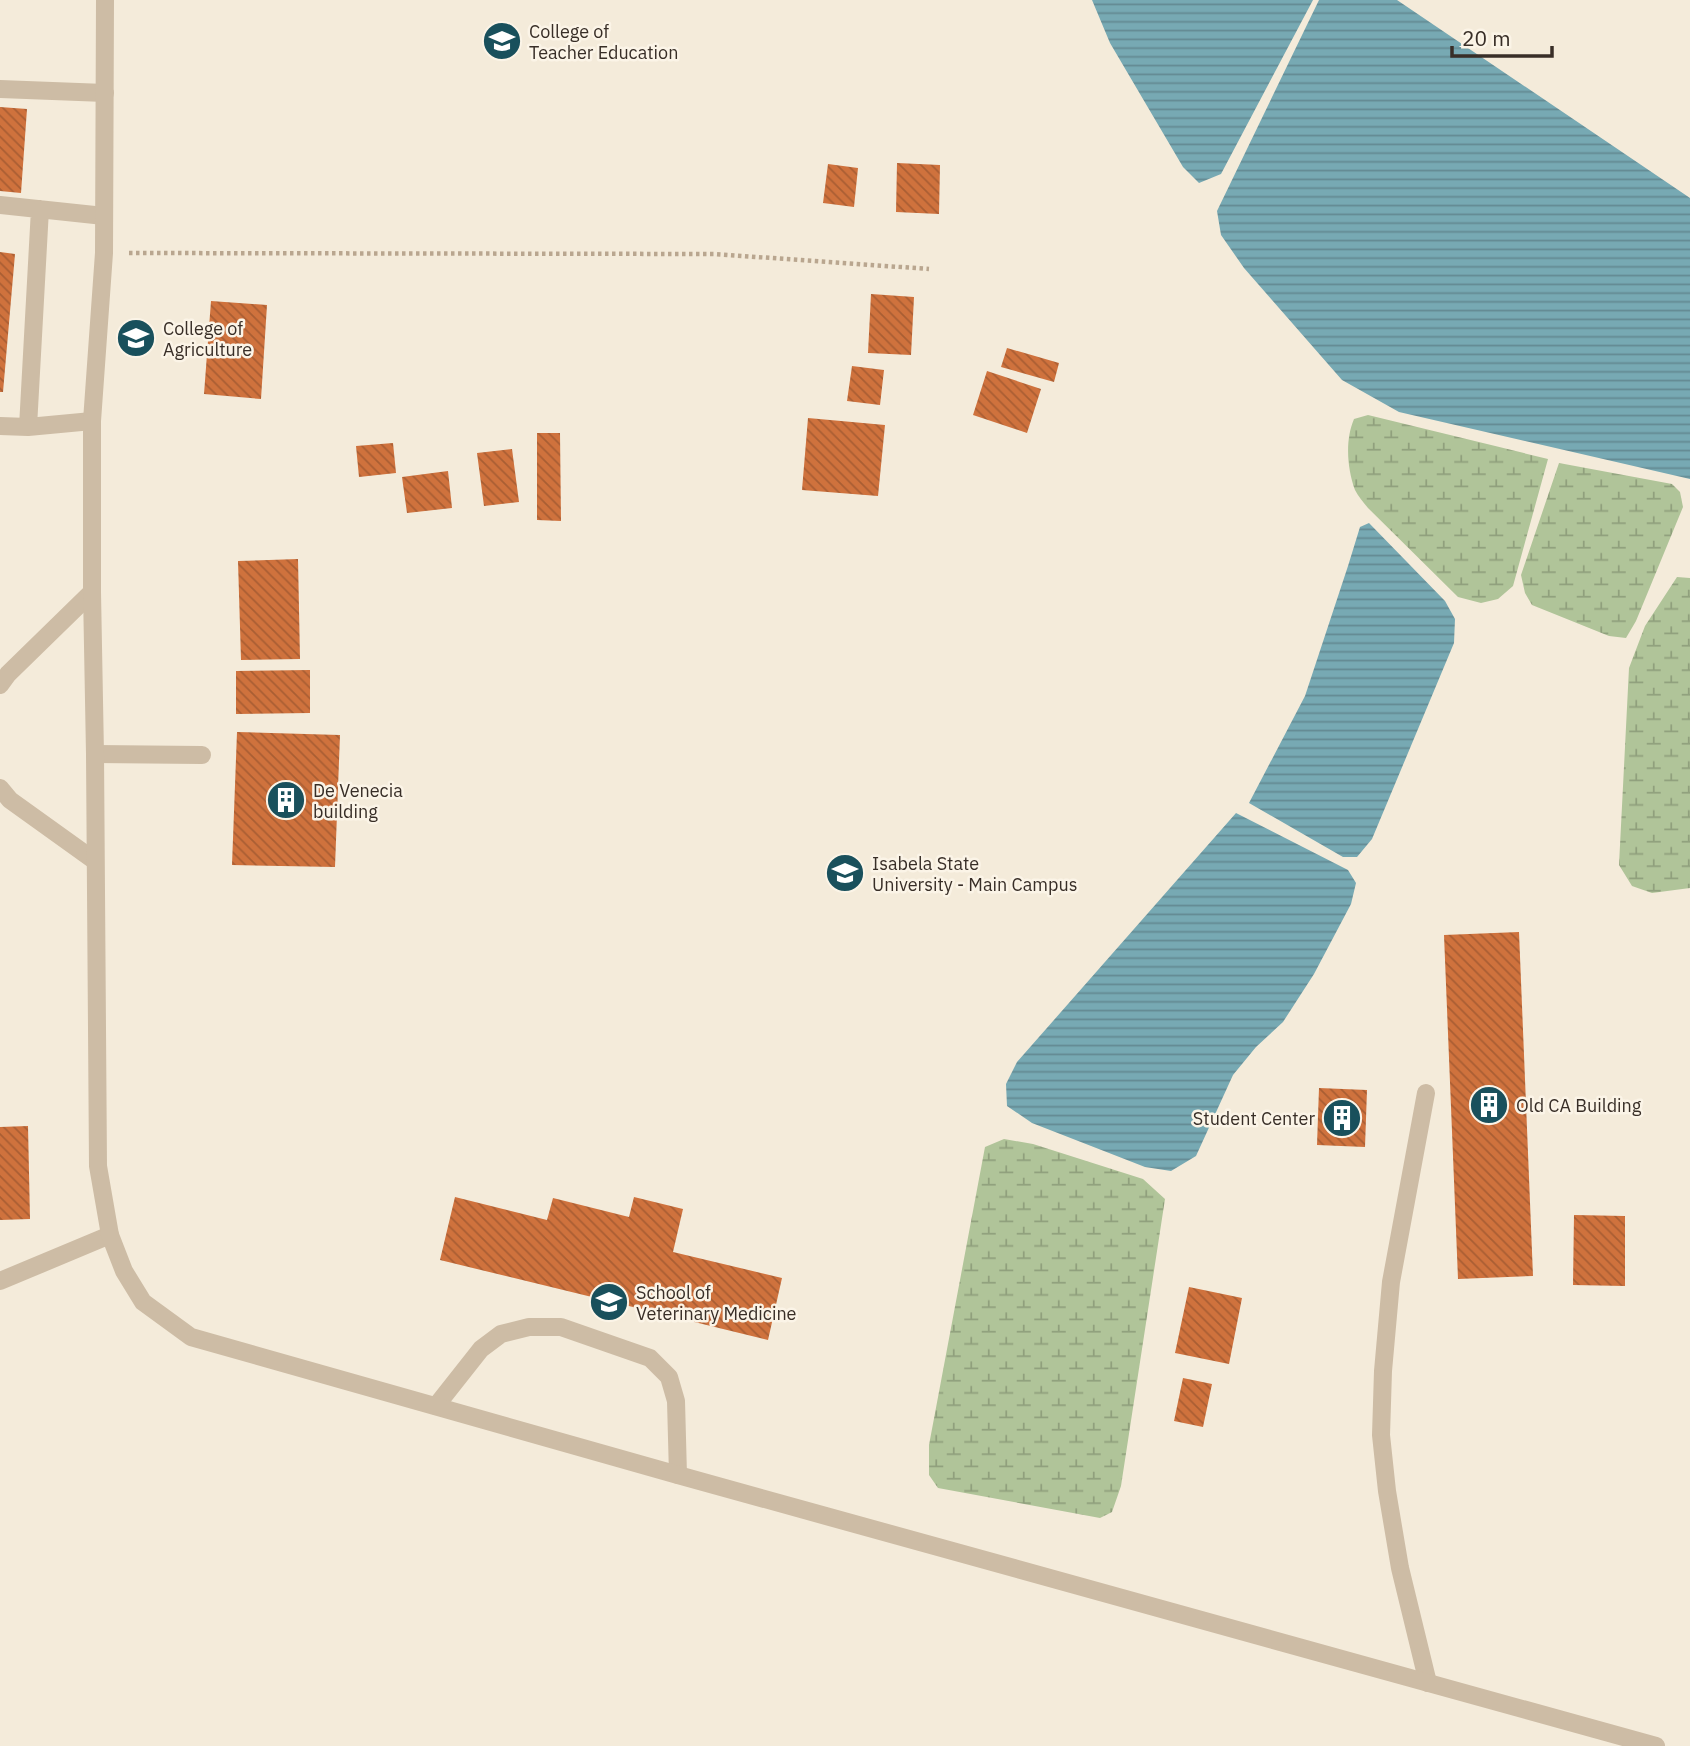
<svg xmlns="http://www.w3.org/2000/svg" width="1690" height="1746" font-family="'IBM Plex Sans',sans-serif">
	<defs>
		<pattern id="wetland-marsh" width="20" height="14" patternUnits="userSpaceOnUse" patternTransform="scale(1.75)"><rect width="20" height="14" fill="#b0c499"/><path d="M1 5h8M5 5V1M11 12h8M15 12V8" fill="none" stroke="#90a07d"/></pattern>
		<pattern id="water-rules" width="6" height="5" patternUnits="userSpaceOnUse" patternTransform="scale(1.75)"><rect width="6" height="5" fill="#77a9b3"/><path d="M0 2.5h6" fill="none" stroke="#638a92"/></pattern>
		<pattern id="building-back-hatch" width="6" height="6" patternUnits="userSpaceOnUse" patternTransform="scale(1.75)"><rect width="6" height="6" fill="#cf723d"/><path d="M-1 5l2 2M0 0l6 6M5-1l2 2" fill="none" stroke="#a95e33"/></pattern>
	</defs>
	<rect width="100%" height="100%" fill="#f4ebda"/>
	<path fill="url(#wetland-marsh)" d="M1368,415L1548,459L1513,586L1498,599L1481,603L1458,597L1368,508C1363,502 1358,496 1355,490C1347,468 1345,440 1354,419Z
		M1559,463L1672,484L1680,492L1683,507L1636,621L1626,638L1609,636L1532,605L1525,593L1521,575Z
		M1677,577L1690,578V888L1652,893L1632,886L1619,865L1629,668L1645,626Z
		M1004,1139L1033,1144L1143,1179L1165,1199L1121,1486L1112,1512L1100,1518L938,1488L929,1475V1445L985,1147Z"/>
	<path fill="url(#water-rules)" d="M1092,0H1313L1221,174L1199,183L1183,167L1110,43Z
		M1319,0H1397L1690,198V479L1399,412L1342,380L1244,268L1221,235L1217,211Z
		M1369,523L1445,601L1455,619L1454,643L1372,839L1357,857H1343L1249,803L1305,696L1348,566L1360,527Z
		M1236,813L1348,870L1356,883L1351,904L1314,974L1283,1022L1256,1047L1233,1075L1196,1156L1171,1171L1145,1167L1032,1123L1007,1106L1006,1084L1017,1062Z"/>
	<path fill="url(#building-back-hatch)" d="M0,107L27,109L21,193L0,191Z
		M897,163L940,165L939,214L896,212Z
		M828,164L858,168L854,207L823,203Z
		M0,252L15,254L3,392H0Z
		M871,294L914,297L911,355L868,353Z
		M211,301L267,305L261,399L204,394Z
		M1007,348L1059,363L1054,382L1001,367Z
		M852,366L884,370L880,405L847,401Z
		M987,371L1041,389L1027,433L973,415Z
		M808,418L885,425L878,496L802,490Z
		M537,433H560L561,521L537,520Z
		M393,443L396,473L359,477L356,446Z
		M512,449L519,502L484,506L477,453Z
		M448,471L452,508L407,513L402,477Z
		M298,559L300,659L241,660L238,561Z
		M310,670V713L236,714V671Z
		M237,732L340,735L335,867L232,865Z
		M1519,932L1533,1276L1458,1279L1444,935Z
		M1319,1088L1367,1090L1365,1147L1317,1145Z
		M28,1126L30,1219L0,1220V1127Z
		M455,1197L547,1220L553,1198L629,1217L634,1197L683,1209L673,1252L782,1278L768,1340L440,1260Z
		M1574,1215L1625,1216V1286L1573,1285Z
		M1189,1287L1242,1298L1229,1364L1175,1353Z
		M1183,1378L1212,1384L1203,1427L1174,1421Z"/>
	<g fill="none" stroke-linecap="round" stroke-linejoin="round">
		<path stroke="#b9a68f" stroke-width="4.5" stroke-dasharray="3.5 3.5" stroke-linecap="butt" d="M129,253L714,254L929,269"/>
		<path stroke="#cdbca5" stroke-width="18" d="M0,89L105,93
			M0,205L104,216
			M0,426L28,427L92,421
			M28,427L40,209
			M0,685L8,674L92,592
			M95,754L202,755
			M0,788L10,800L95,861
			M1426,1093L1391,1282L1383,1371L1381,1435L1387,1491L1400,1568L1428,1683
			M0,1281L110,1235
			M436,1406L481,1349L501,1334L529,1327H561L650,1358L669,1377L676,1401L678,1475"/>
		<path stroke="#cdbca5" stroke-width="18" d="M105,0L104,253L92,421V592L95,754L98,1166L110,1235L124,1271L143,1302L191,1337L678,1475L1656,1746"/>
	</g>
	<defs>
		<g id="university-disc" transform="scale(2.0125)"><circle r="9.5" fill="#19505c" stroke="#fbf4e7"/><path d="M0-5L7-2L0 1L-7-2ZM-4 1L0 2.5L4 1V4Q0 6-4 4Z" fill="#fff"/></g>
		<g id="building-disc" transform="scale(2.0125)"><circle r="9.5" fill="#19505c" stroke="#fbf4e7"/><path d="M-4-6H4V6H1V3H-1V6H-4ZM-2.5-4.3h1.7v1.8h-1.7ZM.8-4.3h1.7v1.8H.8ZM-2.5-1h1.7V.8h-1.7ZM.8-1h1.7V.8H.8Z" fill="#fff"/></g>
	</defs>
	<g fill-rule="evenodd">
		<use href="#university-disc" x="502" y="41"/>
		<use href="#university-disc" x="136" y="338"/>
		<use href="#building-disc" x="286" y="800"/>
		<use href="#university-disc" x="845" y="873"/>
		<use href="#building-disc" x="1489" y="1105"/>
		<use href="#building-disc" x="1342" y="1118"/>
		<use href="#university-disc" x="609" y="1302"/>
	</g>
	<g text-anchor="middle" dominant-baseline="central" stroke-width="5" stroke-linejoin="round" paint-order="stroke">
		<g font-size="18" fill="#382e27" stroke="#fbf4e7" text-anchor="start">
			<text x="529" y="31">College of<tspan x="529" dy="21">Teacher Education</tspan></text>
			<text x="163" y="328">College of<tspan x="163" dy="21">Agriculture</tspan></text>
			<text x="313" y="790">De Venecia<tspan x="313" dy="21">building</tspan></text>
			<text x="872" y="863">Isabela State<tspan x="872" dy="21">University - Main Campus</tspan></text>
			<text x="1516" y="1105">Old CA Building</text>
			<text x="1315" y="1118" text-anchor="end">Student Center</text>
			<text x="636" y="1292">School of<tspan x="636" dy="21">Veterinary Medicine</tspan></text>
		</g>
	</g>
	<path d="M1452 46v10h100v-10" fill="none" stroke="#382e27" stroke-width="3.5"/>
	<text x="1462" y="46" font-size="21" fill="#382e27" stroke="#fbf4e7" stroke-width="5" paint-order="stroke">20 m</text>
</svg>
